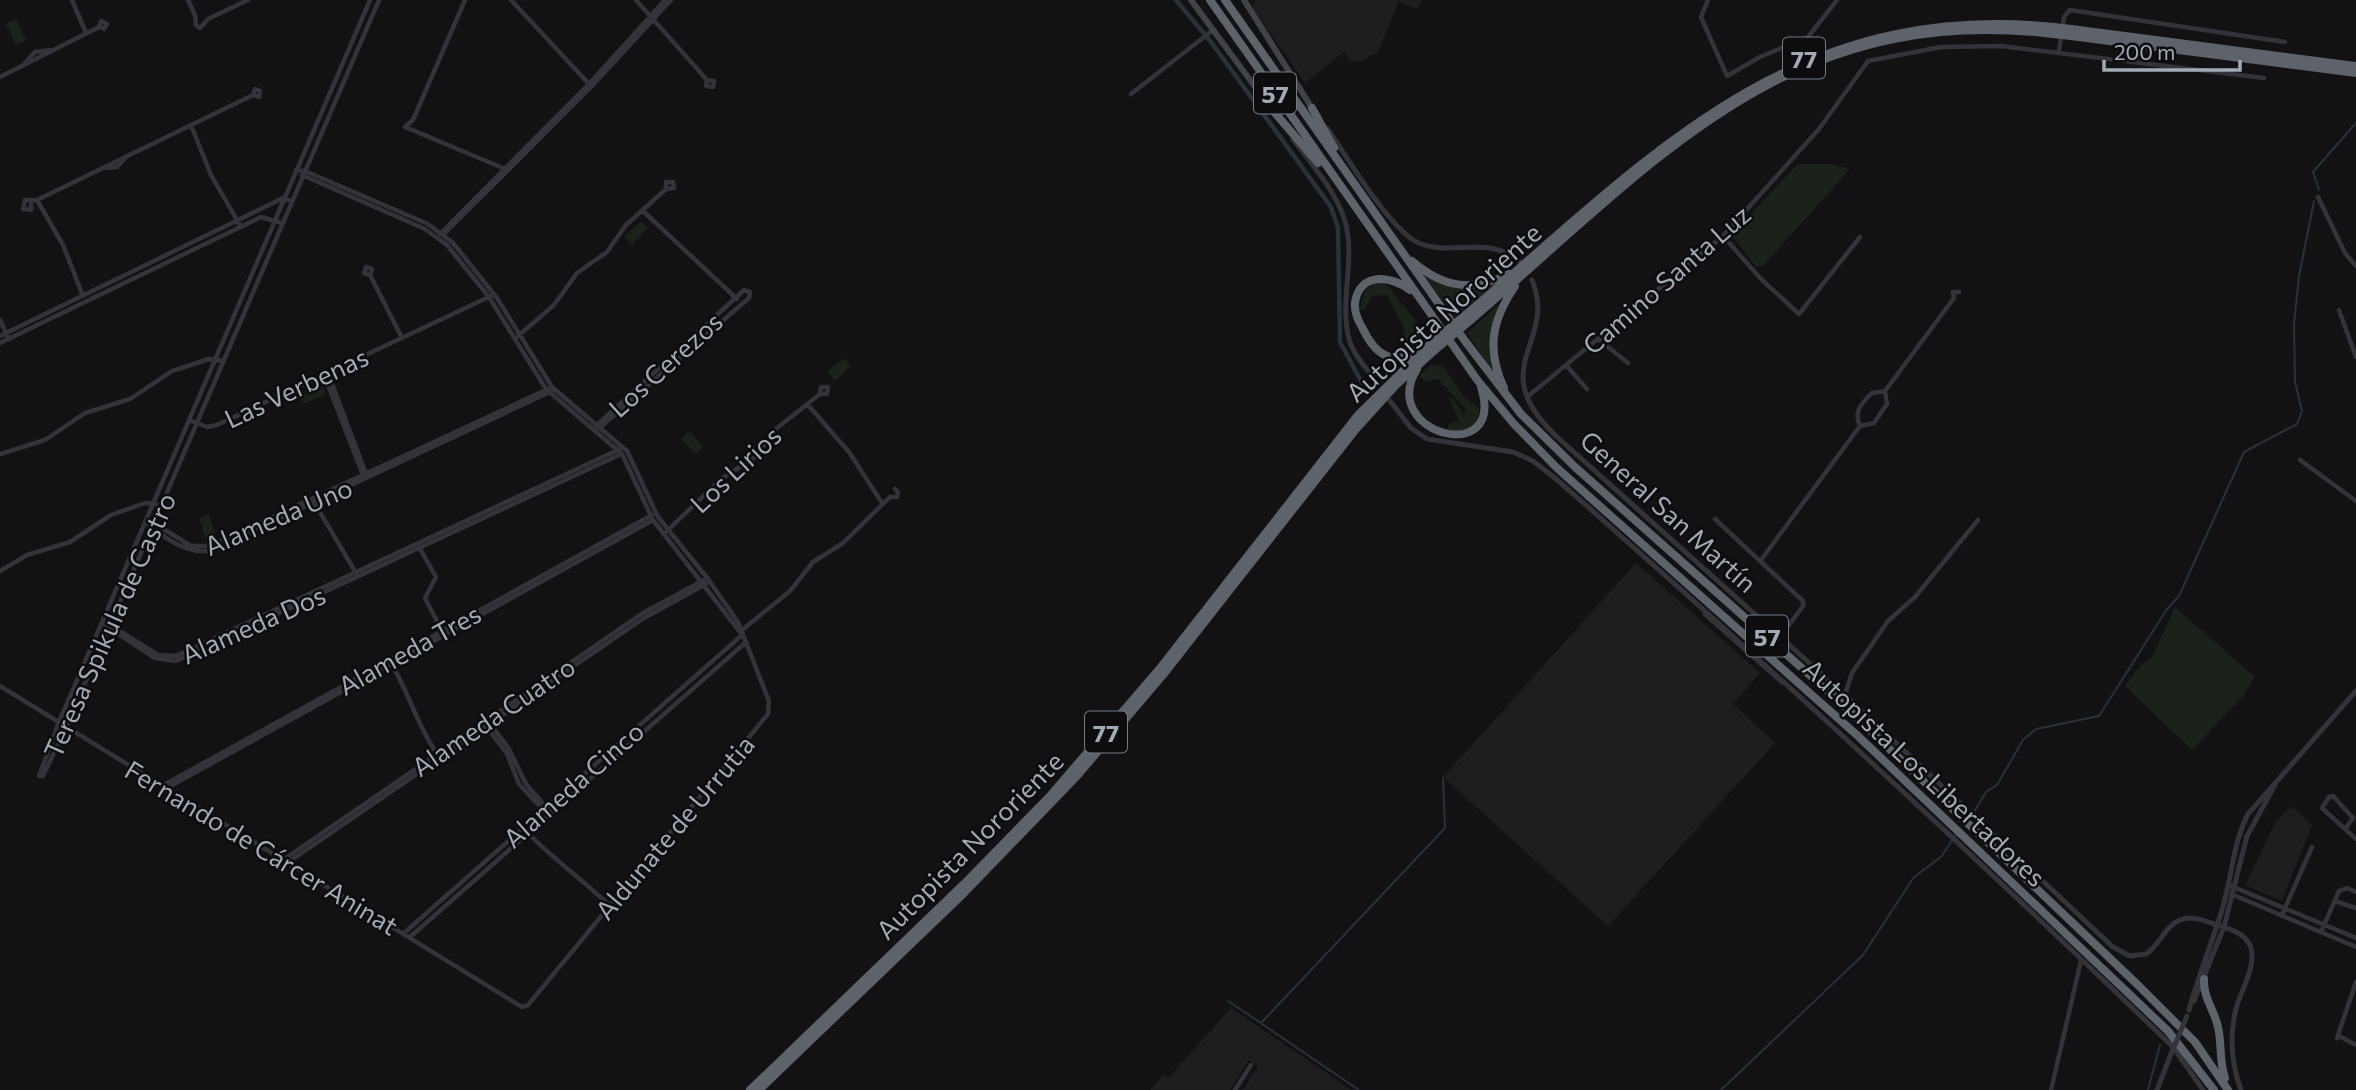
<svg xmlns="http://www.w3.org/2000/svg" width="2356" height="1090" font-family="Commissioner,sans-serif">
	<rect width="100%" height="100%" fill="#121214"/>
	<path fill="#1e1e21" d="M1256,0H1423L1417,9L1399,1L1378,52L1361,61L1351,62L1344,52L1305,83L1252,7Z
		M1636,563L1760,673L1733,704L1775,743L1608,926L1443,777Z
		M2292,806L2312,825L2282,901L2245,885L2276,821Z
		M1231,1008L1330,1075L1351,1090H1243L1258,1066L1249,1060L1230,1090H1150L1163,1075L1168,1078Z"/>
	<path fill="#1a221a" d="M16,19L26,40L16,45L6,24Z
		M1798,164H1831L1850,169L1764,265L1756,267L1733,237V233Z
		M641,221L648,228L632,245L624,237Z
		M1418,268C1441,285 1466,296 1493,282L1497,285L1455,317Z
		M1377,282H1385L1429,338L1409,353L1403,352L1401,339L1405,330L1387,295L1372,296L1364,310L1360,309L1365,290Z
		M1499,304L1490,338L1497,378L1467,333Z
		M844,358L851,366L835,381L827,372Z
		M1431,365L1444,367L1464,397L1479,409L1477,422C1466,431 1461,433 1448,430V424L1459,421L1449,398L1453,399L1464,415L1466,409L1438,379L1426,382L1419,375Z
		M322,385L326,394L304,404L300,396Z
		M690,431L703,447L695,454L681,439Z
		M209,515L216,536L206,539L199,518Z
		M2175,607L2255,677L2243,696L2192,750L2125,686L2140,666L2151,659Z"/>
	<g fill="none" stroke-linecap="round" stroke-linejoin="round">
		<path stroke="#273339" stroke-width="2" d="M2319,190L2313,172L2356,123
			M1974,812L1986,792L1997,785L2023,740L2036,729L2099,716L2167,609L2179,596L2244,452L2297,424L2302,411L2295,382L2294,324L2299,276L2314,201
			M1228,1001L1261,1023L1445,828L1443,778
			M1262,1024L1359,1090
			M1721,1090L1863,955L1914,877L1941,857L1957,833
			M2148,1090L2160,1045"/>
		<path stroke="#273339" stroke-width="4.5" d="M1176,0L1211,42L1331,207L1338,228L1340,342L1362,383"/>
		<path stroke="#333439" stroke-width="4.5" d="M72,0L86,33
			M188,0L195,15L196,25L200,28L208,19L248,0
			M465,0L413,120L405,127L503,168
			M511,0L589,84
			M636,0L707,80L706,86L713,87
			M1708,0L1701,17L1727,76L1760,57L1808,37L1837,0
			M99,27L104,29L107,24
			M2059,51L2064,17L2070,10L2285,42
			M24,64L35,52L51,50
			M0,77L99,27L101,21L107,24
			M707,80L714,81L713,87
			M1131,94L1213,30
			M253,95L259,97L260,91
			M191,125L211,175L241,227
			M103,168L117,167L126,157
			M302,175L425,229L447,245L489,297L546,389L622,454L653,520L740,632
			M666,189L674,188L673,182
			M2318,197L2345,253L2356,266
			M37,200L63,245L83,296
			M31,202V210L23,209L25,200H37L253,95L255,89L260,91
			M643,211L737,299
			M440,234L589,84L665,0
			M443,235L592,86L671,0
			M1723,236L1761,279L1799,314L1860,237
			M366,267L372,269L370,275L402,338
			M366,267L364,273L370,275
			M2339,310L2356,357
			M0,320L9,339
			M0,336L283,198L292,201
			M518,336L554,305L577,273L607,252L626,225L666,189V182H673
			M1598,339L1628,363
			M0,343L261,217L282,223
			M1566,365L1587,389
			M328,373L366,474
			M324,375L363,475
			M1885,391L1954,298L1953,292H1959
			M820,394H827L828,387
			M1527,397L1723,236L1819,129L1868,61L1941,47L2001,46L2264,78
			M808,405L849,452L882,503
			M189,420L207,427L217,425L491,296
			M596,426L744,290L750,292L749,298L599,428
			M1860,426C1853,411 1862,403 1872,393L1885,391
			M1860,426L1874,423L1887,404L1885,391
			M0,454L45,440L85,413L130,399L172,371L209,359L224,361
			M2300,460L2356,501
			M314,502L356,573
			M1715,519L1803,601V606L1781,636
			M145,521C162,537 189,556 212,550L552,391
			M154,523L191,546H210L548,389
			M667,531L721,479L754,458L777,428L820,394L821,387H828
			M419,547L436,577L425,598L442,631
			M1761,560L1860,426
			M0,571L27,555L70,542L111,515L145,503L162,505
			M102,623L155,658L176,661L621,454
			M110,625L158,655L176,656L620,449
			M741,631L790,591L813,562L843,543L890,497H897L898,492L895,489
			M391,663C409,693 417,725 437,754
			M0,686L522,1007L528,1005L768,714L769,701L738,622L708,579L658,517L627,451L552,387L497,298L453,243L428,224L305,171L296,170
			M1845,695L1852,673L1888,621L1915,597L1978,520
			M489,722L509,749L526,784L551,813
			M486,726L507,754L519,784L544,811
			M39,776H43L66,727L379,0
			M39,776L59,722L370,0
			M162,786L652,515
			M167,788L653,520
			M523,828C550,857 581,878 609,905
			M2345,829L2353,818L2333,796L2329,797L2322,808L2356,839
			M283,860L643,613L704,580
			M287,863L644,618L706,584
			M2231,886L2356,938
			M2231,894L2356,947
			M2335,901L2356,908
			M2282,915L2312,847
			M2321,932L2339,891L2347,888L2356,892
			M404,933L742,635
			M410,937L745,643
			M2339,1036L2356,1045
			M2337,1038L2356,982
			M1235,1090L1251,1065
			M2051,1090L2081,961"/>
		<path stroke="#333439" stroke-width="5" d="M1327,128C1347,156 1391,233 1421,244C1455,256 1488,235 1519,261
			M1293,139C1311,164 1336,191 1345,221C1356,259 1339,301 1349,339C1354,356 1368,370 1378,384
			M1532,280C1558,344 1483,366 1556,436L1845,695L2113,947L2130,956L2146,954C2160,945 2165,926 2180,920C2192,915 2205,921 2217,925C2230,929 2246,933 2251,948C2256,966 2242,989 2237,1005C2229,1034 2231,1063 2241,1090
			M1390,401L1411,428L1427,439L1513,452L1533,461L1555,478C1765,662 1971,852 2173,1047L2203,1090
			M1705,614L1782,682
			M2194,1001L2224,927L2247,836L2275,785
			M2189,1010C2198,976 2211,946 2221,913C2232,880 2232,845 2248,814L2356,691
			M2157,1090L2171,1054"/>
		<path stroke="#404449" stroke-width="6" d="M1191,0L1270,107
			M1244,0L1312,108"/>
		<path stroke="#5e636b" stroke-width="8" d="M1210,0L1478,381L1514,424L1557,468L1858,736L2168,1031L2214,1090
			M1225,0L1465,341L1521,414L1575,467L1839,701L2139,986L2195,1042L2228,1090
			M2071,29L2356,66
			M2071,36L2356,73
			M1270,107L1318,163
			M1312,108L1334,148
			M1412,261C1443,288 1472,292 1509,274
			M1410,290C1391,275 1359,272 1355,303C1354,313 1358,321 1363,329C1375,354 1391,366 1418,352
			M1470,311C1650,157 1792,0 2054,27
			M1471,320C1654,163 1787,2 2053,34
			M1417,369C1377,434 1507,468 1481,387
			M1504,388C1486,349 1492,320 1515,286
			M2204,979C2203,998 2214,1009 2218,1027C2222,1044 2219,1061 2225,1078
			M750,1090L964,884L1049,797L1161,667L1358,415L1429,345
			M759,1090L964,893L1077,776L1163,675L1356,429L1396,385L1435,350"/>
		<path stroke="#333439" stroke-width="5" d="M2171,1054L2187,1016"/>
		<path stroke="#5e636b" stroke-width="8" d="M2054,27L2071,29
			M2053,34L2071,36
			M1429,345L1470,311
			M1435,350L1471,320"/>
	</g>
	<g text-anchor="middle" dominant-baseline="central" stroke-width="5" stroke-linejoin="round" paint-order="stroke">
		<g fill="#0d0d0f" stroke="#757b84" stroke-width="2">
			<rect x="1783" y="37.5" width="42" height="41" rx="5"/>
			<rect x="1254" y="72.5" width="42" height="41" rx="5"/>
			<rect x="1746" y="615.5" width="42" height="41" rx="5"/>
			<rect x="1085" y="711.5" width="42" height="41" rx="5"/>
		</g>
		<g font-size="24" font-weight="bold" fill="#a2aab6">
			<text x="1804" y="58">77</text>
			<text x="1275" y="93">57</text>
			<text x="1767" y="636">57</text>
			<text x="1106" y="732">77</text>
		</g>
		<g font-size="26" fill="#a2aab6" stroke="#0d0d0f">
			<text transform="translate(1666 279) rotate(-41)">Camino Santa Luz</text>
			<text transform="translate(1443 312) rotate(-42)">Autopista Nororiente</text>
			<text transform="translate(665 364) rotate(-42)">Los Cerezos</text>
			<text transform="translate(296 387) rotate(-25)">Las Verbenas</text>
			<text transform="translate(735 469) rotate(-43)">Los Lirios</text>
			<text transform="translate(1669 511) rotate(42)">General San Martín</text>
			<text transform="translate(278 516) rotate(-23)">Alameda Uno</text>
			<text transform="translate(253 624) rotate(-24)">Alameda Dos</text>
			<text transform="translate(109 625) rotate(-66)">Teresa Spikula de Castro</text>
			<text transform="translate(409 649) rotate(-29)">Alameda Tres</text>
			<text transform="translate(493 716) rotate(-34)">Alameda Cuatro</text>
			<text transform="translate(1925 772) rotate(43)">Autopista Los Libertadores</text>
			<text transform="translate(573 784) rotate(-41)">Alameda Cinco</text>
			<text transform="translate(674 827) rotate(-50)">Aldunate de Urrutia</text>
			<text transform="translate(969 845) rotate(-45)">Autopista Nororiente</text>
			<text transform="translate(262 847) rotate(31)">Fernando de Cárcer Aninat</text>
		</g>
	</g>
	<path d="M2104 60v10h136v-10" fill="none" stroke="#a2aab6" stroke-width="3.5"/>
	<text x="2114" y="60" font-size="21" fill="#a2aab6" stroke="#0d0d0f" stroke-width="5" paint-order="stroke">200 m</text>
</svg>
